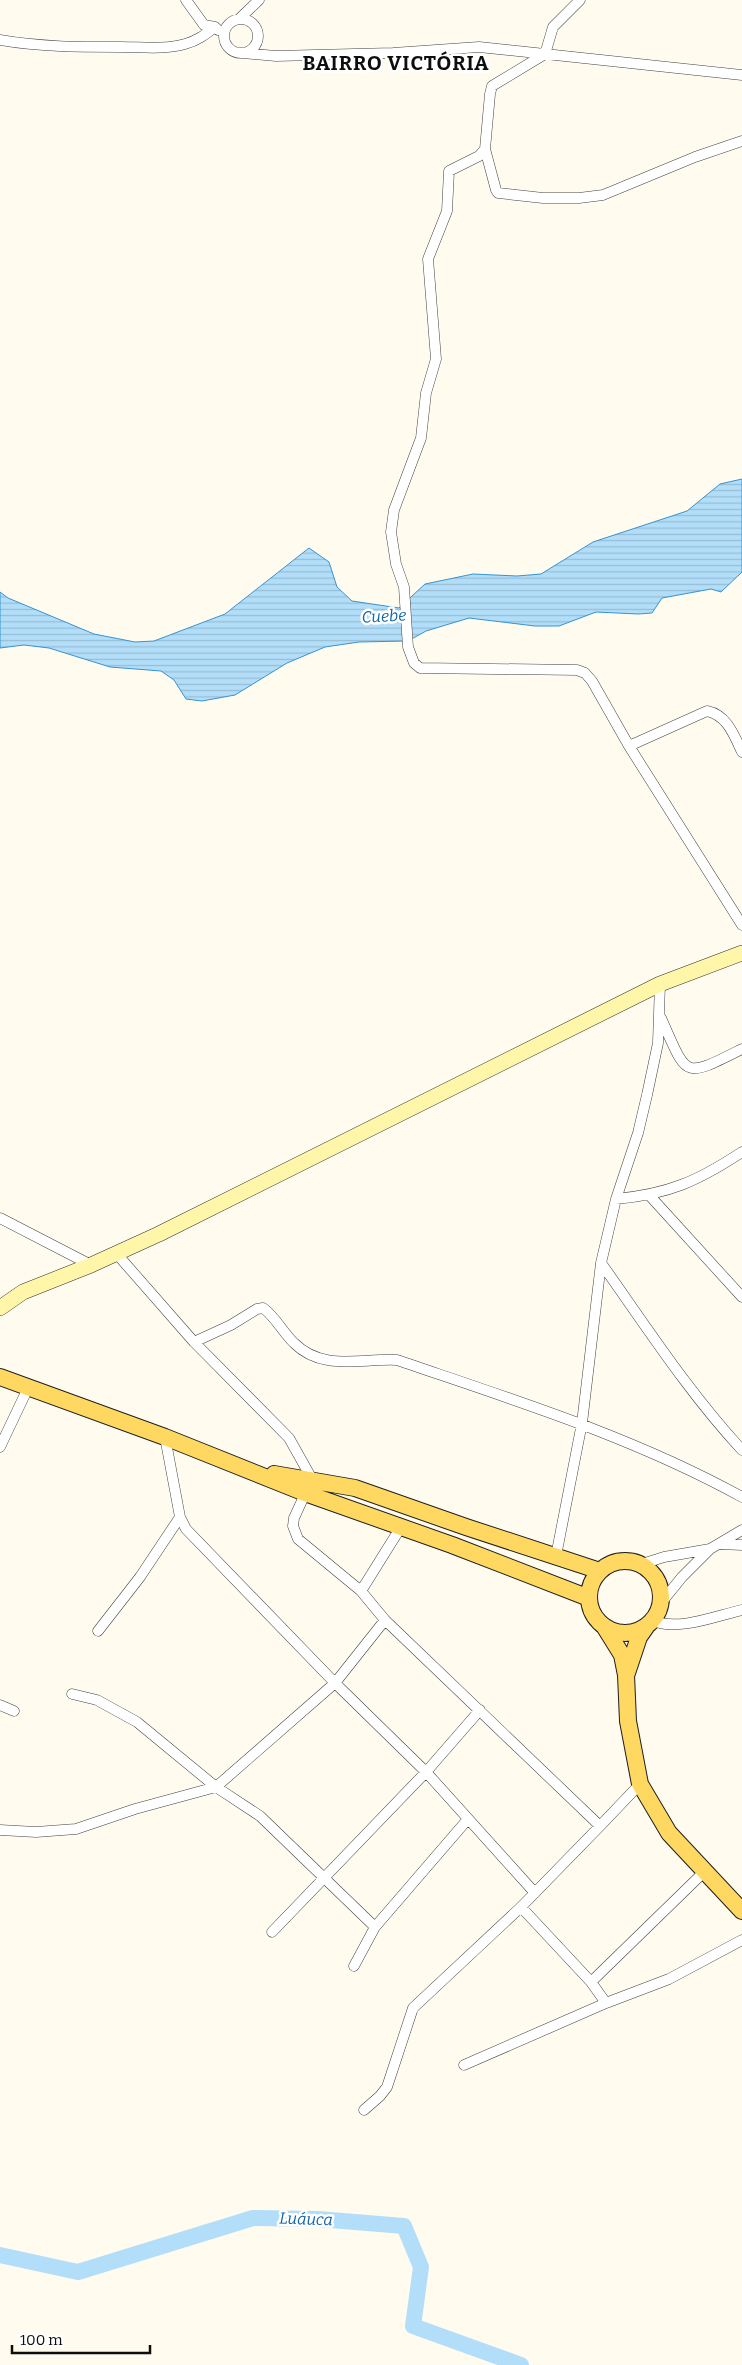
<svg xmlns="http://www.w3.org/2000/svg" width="742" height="2365" font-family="Bitter,serif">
	<defs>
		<pattern id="water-rules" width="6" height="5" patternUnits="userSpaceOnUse" patternTransform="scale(1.25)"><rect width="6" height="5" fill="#b2def9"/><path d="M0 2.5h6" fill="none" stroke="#98bdd4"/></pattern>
	</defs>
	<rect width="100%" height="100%" fill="#fffcef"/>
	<path fill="url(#water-rules)" stroke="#3593d3" d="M742,479V572L721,592L711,589L662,598L652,613L638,614L596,612L559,626H535L469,618L426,631L408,641L359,642L325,647L287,663L235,695L202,701L186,699L174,680L161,671L110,667L49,648L24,645L0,648V592L8,598L94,634L135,642L154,641L225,614L309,548L329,562L337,587L352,601L399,608L425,584L473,574L517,576L541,574L593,542L687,511L720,484Z"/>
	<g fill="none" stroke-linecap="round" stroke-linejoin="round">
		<path stroke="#b2def9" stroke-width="16" d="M0,2255L78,2272L253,2218L318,2219L404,2226L421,2267L413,2326L521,2365"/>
		<g stroke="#414141" stroke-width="11">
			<path id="minor" d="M186,0L204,25L215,27L218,30
				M580,0L553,27L545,54L492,86L490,94L485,149L479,156L449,171L447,211L428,259L436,359L426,393L421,438L394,510L391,532L396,564L404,587L408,647L414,663L420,668L577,670L585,673L592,681L629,746L742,925
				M224 36a17 17 0 1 1 34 0a17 17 0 1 1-34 0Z
				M239,19L259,0
				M0,40C39,47 80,47 120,47C141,47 164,50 185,44C197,41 206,34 215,27
				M243,53L276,56L393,53L479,47L742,75
				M485,149L496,190L498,193L543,198H579L603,195L695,157L742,141
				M629,746L707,711C727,715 734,735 742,752
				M660,984L658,1043L647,1095L638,1133L616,1199L601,1263C646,1326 689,1393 742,1450
				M661,1018C688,1078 682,1079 742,1049
				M650,1196L742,1297
				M616,1199C669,1194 698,1181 742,1152
				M0,1218L91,1265
				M116,1253L194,1342L289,1438L312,1479L294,1518L293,1526L298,1539L361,1591L385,1620L600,1826L640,1784
				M194,1342L231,1325L257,1309L263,1308C275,1316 283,1333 294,1343C323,1372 362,1358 397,1360C514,1400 633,1437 742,1497
				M165,1437L180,1517L186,1529L335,1683L426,1772L535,1893
				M0,1447L28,1388
				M720,1544L742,1545
				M556,1556L582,1423L601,1263
				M642,1564L664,1557L710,1549L742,1530
				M361,1591L401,1527
				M661,1603L682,1577L709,1550
				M653,1621C680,1631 715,1616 742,1610
				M98,1631L140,1577L180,1517
				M72,1694L97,1700L137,1722L216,1787L260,1816L375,1927
				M0,1705L14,1711
				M0,1830L36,1832L76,1829L135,1809L216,1787L335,1683L385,1620
				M521,1907L591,1982L704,1872
				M272,1932L426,1772L480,1710
				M354,1966L375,1927L468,1819
				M591,1982L606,2003L669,1979L742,1940
				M464,2065L606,2003
				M364,2110L380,2096L387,2087L413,2008L521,1907L600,1826"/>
		</g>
		<g stroke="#303030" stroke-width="16">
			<path id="secondary" d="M0,1308L23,1292L91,1265L159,1234L660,984L742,953"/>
		</g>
		<g stroke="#1f1f1f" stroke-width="18">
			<path id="primary" d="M0,1377L165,1437L305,1493L452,1545L589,1598
				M274,1474L355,1488L466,1527L600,1571
				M589 1597a36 36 0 1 1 72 0a36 36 0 1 1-72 0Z
				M604,1626L622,1655L626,1675L628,1721L640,1784L669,1833L742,1911
				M627,1673L639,1637L646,1627"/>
		</g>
		<use href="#minor" stroke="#fff" stroke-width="10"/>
		<use href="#secondary" stroke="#fff6aa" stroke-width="15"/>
		<use href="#primary" stroke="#fed861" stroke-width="16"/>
	</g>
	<g text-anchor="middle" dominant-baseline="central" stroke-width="5" stroke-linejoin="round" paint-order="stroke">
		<g font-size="16" font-style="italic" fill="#1264a6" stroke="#fff">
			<text transform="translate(384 616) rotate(-3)">Cuebe</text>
			<text transform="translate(306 2219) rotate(2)">Luáuca</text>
		</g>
		<g font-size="20" font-weight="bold" letter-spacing="1" fill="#0e0e0e" stroke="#fff">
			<text x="396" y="63">BAIRRO VICTÓRIA</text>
		</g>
	</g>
	<path d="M12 2345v8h138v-8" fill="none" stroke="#0e0e0e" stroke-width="2.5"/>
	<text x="20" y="2345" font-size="15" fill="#0e0e0e" stroke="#ffffff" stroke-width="4" paint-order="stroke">100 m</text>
</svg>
